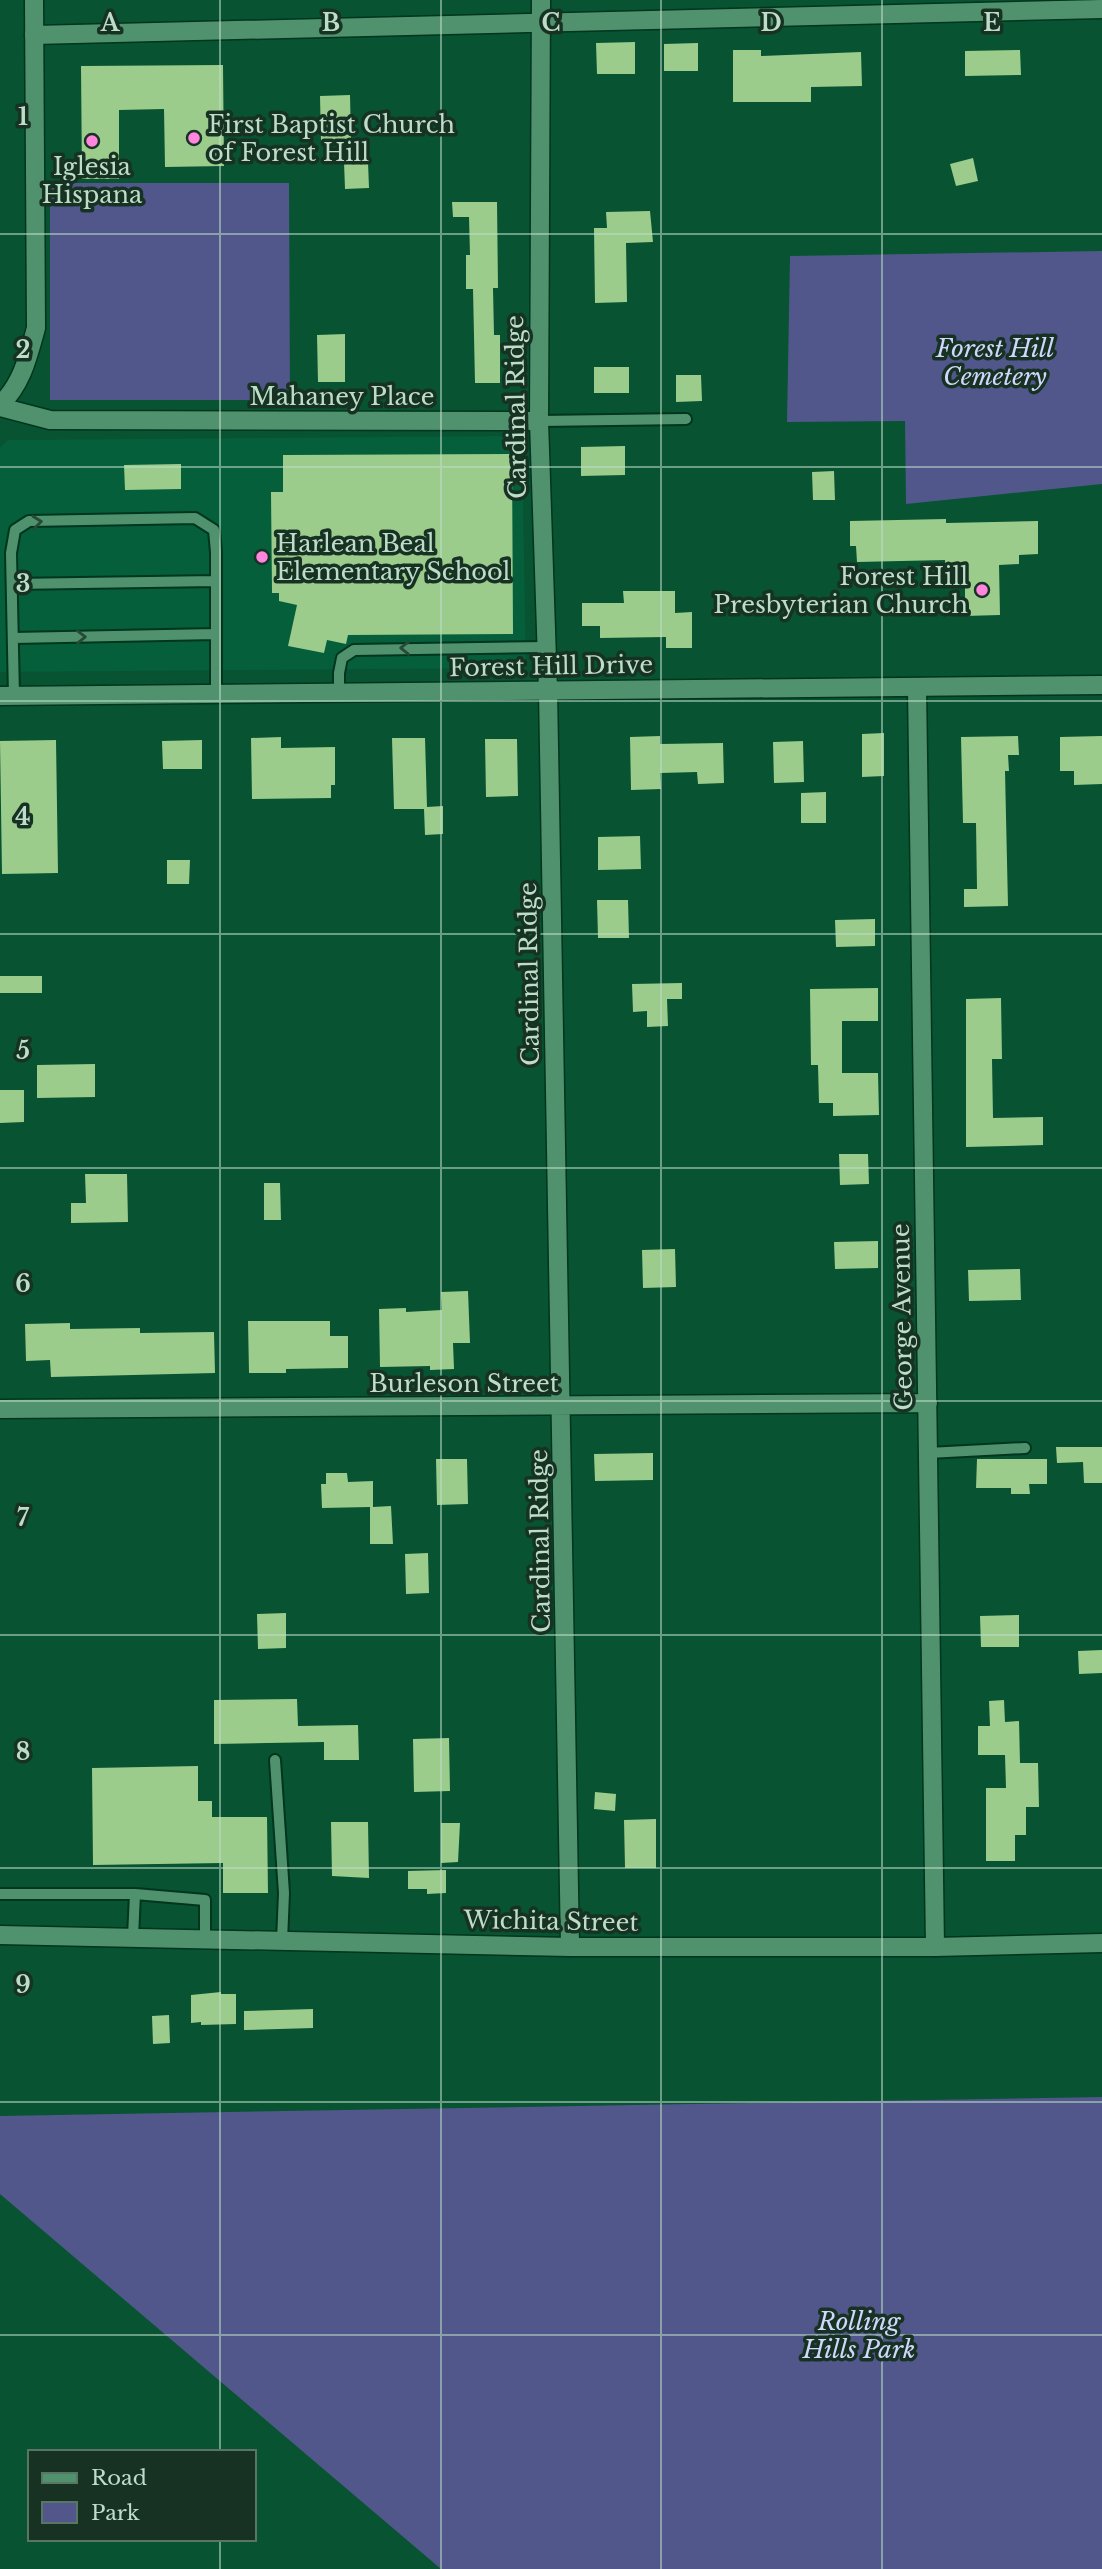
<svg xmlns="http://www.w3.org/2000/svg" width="1102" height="2569" font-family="'Libre Baskerville',serif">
	<rect width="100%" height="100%" fill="#075332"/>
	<path fill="#045f3a" d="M522,436L526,668L0,672V447L8,440Z"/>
	<path fill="#51578a" d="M50,183H289L290,400H50Z
		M1102,251V484L906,504L905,421L787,422L790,256Z
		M1102,2097V2569H441L0,2194V2116Z"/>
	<path fill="#9ccc8c" d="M635,42V74H597L596,43Z
		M698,43V71H664V44Z
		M733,50H761V56L861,52L862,86L811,87V102H733Z
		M1020,50L1021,75L965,76V51Z
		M223,65L224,166L165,167L164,109L119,110V179H82L81,66Z
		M350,95L351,141H321L320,96Z
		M973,158L978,181L956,186L950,164Z
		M344,162H368L369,188L345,189Z
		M452,202H497L498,288H493L494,335H500V383H475L473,289H466V255H470L469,217H453Z
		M650,211L653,242L626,243L627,302L595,303L594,228H607L606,212Z
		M345,334V382H318L317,335Z
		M594,367H629V393H594Z
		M676,375H701L702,401L676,402Z
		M625,446V475L581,476V447Z
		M512,454L513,634L348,635L346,644L327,640L324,653L288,646L297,605L279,601V593H272L271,492H283V455Z
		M181,464V489L125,490L124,465Z
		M834,471L835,500H813L812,472Z
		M946,519V523L1038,521V554L1019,555V564L999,565L1000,615L965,616V563H945V560L857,562L856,546H850V521Z
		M623,591H675V613L692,612V648H666V637L600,638V626H582V603H624Z
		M884,733V776L862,777V734Z
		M660,736V744L723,743L724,783L698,784L697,772L660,773L661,789L631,790L630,737Z
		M1018,736L1019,755H1008L1009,771H1005L1008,906L964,907V889H977L976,823H963L961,737Z
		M1102,736V784L1074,785V771H1060V737Z
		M281,737V748L335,747V785H331V798L252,799L251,738Z
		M392,738H425L427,807L443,806V834L425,835L424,809H394Z
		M485,739H517L518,796L486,797Z
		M56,740L58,873L2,874L0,741Z
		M202,740V769H163L162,741Z
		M803,741L804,782L774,783L773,742Z
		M826,792V823H801V793Z
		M640,836L641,869L598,870V837Z
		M167,860H190L189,884H167Z
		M597,900H628L629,938H598Z
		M875,919V946L836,947L835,920Z
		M0,976H42V993H0Z
		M682,983V999H667L668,1026L647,1027V1011L633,1012L632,984Z
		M878,988V1021H842V1073H878L879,1115L833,1116V1103H819L818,1065H811L810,989Z
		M1001,998L1002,1059H992L993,1118L1043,1117V1145L966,1147V999Z
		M95,1064V1097L37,1098V1065Z
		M0,1090H24V1122L0,1123Z
		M839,1154H868L869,1184L840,1185Z
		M85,1174H127L128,1222L71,1223V1203H86Z
		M264,1183H280L281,1220H264Z
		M878,1241V1268L835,1269L834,1242Z
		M675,1249L676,1287L643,1288L642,1250Z
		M1020,1269L1021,1300L969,1301L968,1270Z
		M468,1291L470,1343H453L454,1369L430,1370V1366L380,1367L379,1309L406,1308V1312L442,1310L441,1292Z
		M248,1321H330V1336H348V1368L286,1369V1373H249Z
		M70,1323V1329L140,1328V1333L214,1332L215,1373L51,1377L50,1360L26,1361L25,1324Z
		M1056,1447H1102V1483H1084L1083,1462L1057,1463Z
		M653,1453V1480L595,1481L594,1454Z
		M436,1459H467L468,1504L437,1505Z
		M977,1459H1047V1484H1029L1030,1494H1011V1488H976Z
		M326,1473H347L348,1482L373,1481V1507L391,1506L393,1544H370V1507L322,1508L321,1484H326Z
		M428,1553L429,1593L406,1594L405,1554Z
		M286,1613V1648L258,1649L257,1614Z
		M1019,1615V1647H981L980,1616Z
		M1102,1650V1673L1079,1674L1078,1651Z
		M297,1699L298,1726L358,1725L359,1760H324V1742L214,1744V1700Z
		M1004,1700L1005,1722L1019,1721L1020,1763H1038L1039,1807H1026V1835H1015V1861H986V1788H1006L1005,1755H978V1726H990L989,1701Z
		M449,1738L450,1791L414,1792L413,1739Z
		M198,1766V1801H212V1817H267L268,1893H223V1863L93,1865L92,1768Z
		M595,1792L616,1794L615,1811L594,1809Z
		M656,1819V1868H625L624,1820Z
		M331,1822H368L369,1878L332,1876Z
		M441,1823H460L458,1862L441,1863Z
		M446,1870V1893L427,1894V1889H408V1871Z
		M221,1992V1994H236V2024L201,2025V2022L191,2023V1995Z
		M313,2009V2028L244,2030V2011Z
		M169,2015L170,2043L153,2044L152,2016Z"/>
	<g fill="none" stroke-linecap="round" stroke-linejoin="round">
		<g stroke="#00361d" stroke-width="14">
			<path id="lane" d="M539,421L686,419
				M12,584L216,581
				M13,638L216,634
				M339,692V673L342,658L354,650L547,647
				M14,696L11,553L15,530L29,521L195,518L214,530L216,552V694
				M928,1453L1025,1448
				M275,1760L284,1893L282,1941
				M0,1894H135L133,1937
				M135,1894L205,1900V1939"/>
		</g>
		<g stroke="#00361d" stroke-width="21">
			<path id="street" d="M541,0L539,421L548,690L570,1947
				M34,35L1102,9
				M0,407L50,420L539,421
				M917,687L935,1947
				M0,1409L928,1403"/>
		</g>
		<g stroke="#00361d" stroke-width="21">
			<path id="secondary" d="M0,405C22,384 28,357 36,328L34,0
				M0,696L1102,685
				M0,1935L570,1947H935L1102,1943"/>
		</g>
		<use href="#lane" stroke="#51926e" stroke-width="10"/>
		<use href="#street" stroke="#51926e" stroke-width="18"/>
		<use href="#secondary" stroke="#51926e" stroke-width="18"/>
	</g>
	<defs><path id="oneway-chevron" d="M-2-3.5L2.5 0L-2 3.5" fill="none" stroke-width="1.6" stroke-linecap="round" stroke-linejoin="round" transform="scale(1.75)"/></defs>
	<g stroke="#264a36">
		<use href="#oneway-chevron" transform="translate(37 522) rotate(-6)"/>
		<use href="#oneway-chevron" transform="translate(81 637) rotate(-1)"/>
		<use href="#oneway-chevron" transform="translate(405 648) rotate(-179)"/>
	</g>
	<path fill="none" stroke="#bdddc9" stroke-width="2" stroke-opacity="0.55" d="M220,0V2452M441,0V2569M661,0V2569M882,0V2569M0,234H1102M0,467H1102M0,701H1102M0,934H1102M0,1168H1102M0,1401H1102M0,1635H1102M0,1868H1102M0,2102H1102M0,2335H1102M220,2539V2569"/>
	<g fill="#ff85df" stroke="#173223" stroke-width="2.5">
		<circle cx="194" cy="138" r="7"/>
		<circle cx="92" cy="141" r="7"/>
		<circle cx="262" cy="557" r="7"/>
		<circle cx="982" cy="590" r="7"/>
	</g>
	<g text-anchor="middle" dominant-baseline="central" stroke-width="7" stroke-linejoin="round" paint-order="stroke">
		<g font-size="24" fill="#bdddc9" stroke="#173223" text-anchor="start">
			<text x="208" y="124">First Baptist Church<tspan x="208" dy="28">of Forest Hill</tspan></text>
			<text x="92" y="166" text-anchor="middle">Iglesia<tspan x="92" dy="28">Hispana</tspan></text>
			<text x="276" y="543">Harlean Beal<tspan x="276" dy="28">Elementary School</tspan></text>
			<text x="968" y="576" text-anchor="end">Forest Hill<tspan x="968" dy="28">Presbyterian Church</tspan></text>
		</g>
		<g font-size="24" font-style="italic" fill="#d0d6fc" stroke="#173223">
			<text x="995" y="348">Forest Hill<tspan x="995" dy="28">Cemetery</tspan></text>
			<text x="859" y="2321">Rolling<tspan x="859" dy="28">Hills Park</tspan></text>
		</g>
		<g font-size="24" fill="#bdddc9" stroke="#173223">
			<text x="342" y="396">Mahaney Place</text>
			<text transform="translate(516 407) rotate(-91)">Cardinal Ridge</text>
			<text transform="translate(551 666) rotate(-1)">Forest Hill Drive</text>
			<text transform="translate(529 974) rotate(-91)">Cardinal Ridge</text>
			<text transform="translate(902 1317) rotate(-91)">George Avenue</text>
			<text x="464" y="1383">Burleson Street</text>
			<text transform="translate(540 1541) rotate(-91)">Cardinal Ridge</text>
			<text transform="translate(551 1921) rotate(1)">Wichita Street</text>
		</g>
	</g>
	<g font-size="23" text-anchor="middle" font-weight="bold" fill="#bdddc9" stroke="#173223" stroke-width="7" stroke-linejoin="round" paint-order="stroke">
		<text x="110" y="31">A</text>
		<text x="331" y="31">B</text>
		<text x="551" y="31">C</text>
		<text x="771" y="31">D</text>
		<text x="992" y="31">E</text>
		<text x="23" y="125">1</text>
		<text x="23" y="358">2</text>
		<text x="23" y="592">3</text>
		<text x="23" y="825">4</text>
		<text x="23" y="1059">5</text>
		<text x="23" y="1292">6</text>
		<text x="23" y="1526">7</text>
		<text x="23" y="1760">8</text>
		<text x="23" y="1993">9</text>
	</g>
	<rect x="28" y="2450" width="228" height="91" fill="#173223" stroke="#597665" stroke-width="2"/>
	<rect x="42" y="2473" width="35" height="10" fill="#51926e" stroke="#597665" stroke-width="2"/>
	<text x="91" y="2485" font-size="21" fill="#bdddc9">Road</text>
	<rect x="42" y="2502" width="35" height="21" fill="#51578a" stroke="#597665" stroke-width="2"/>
	<text x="91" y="2520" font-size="21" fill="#bdddc9">Park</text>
</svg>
